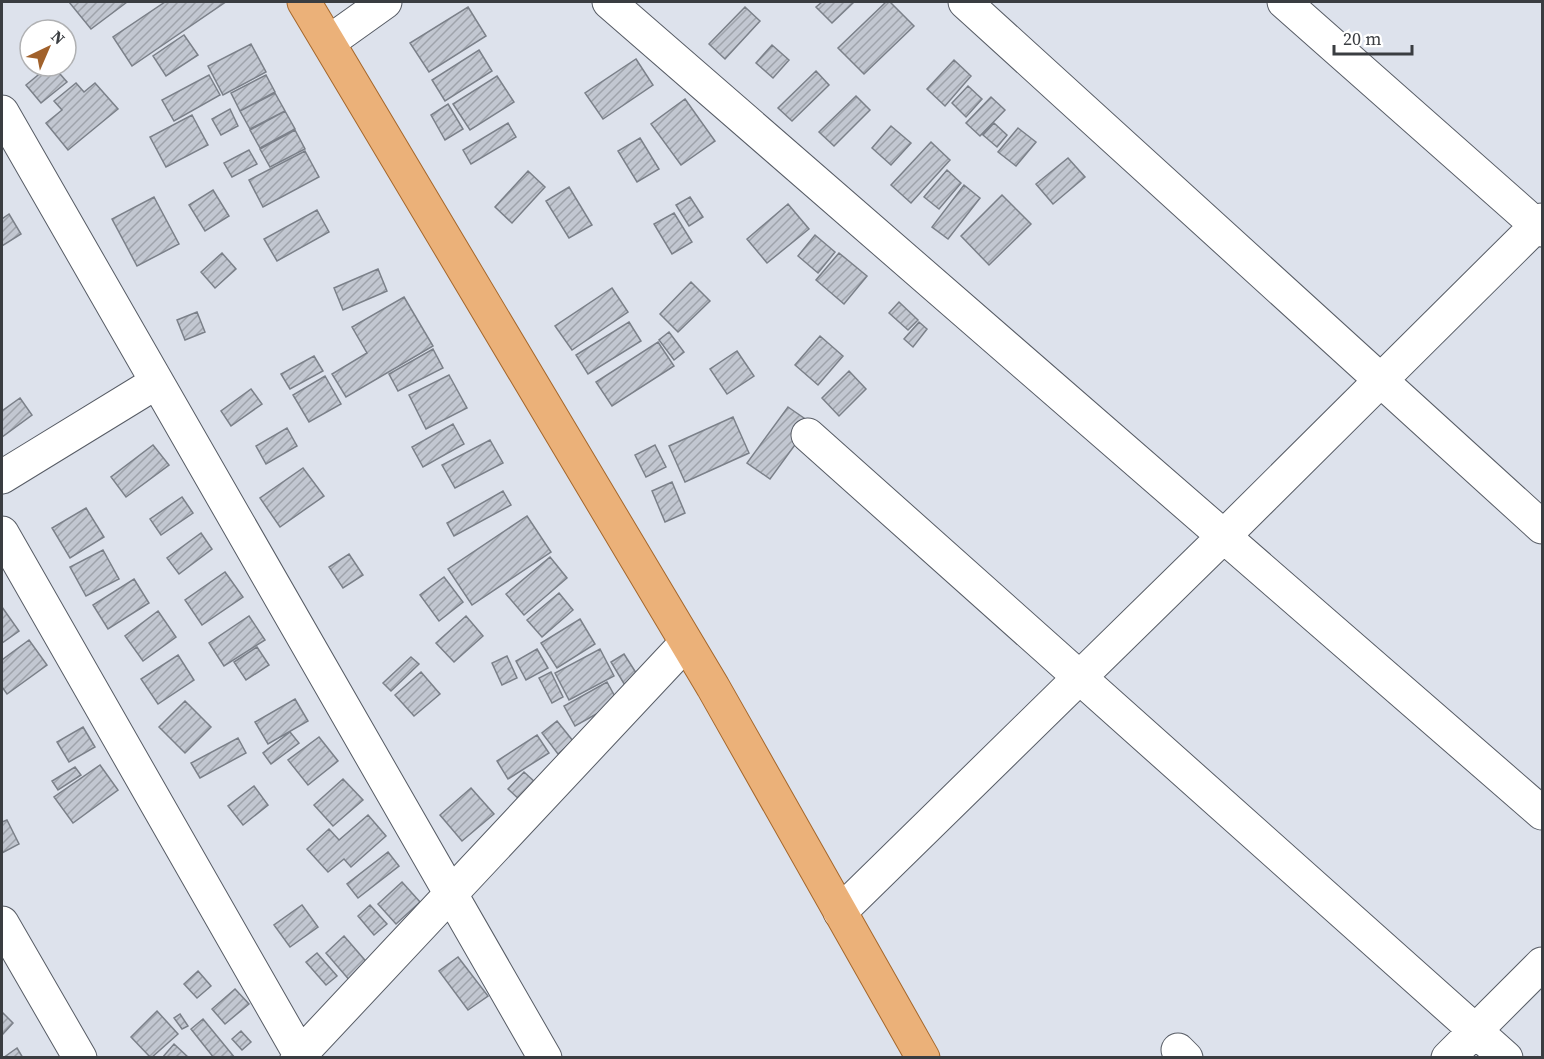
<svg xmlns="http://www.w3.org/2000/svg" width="1544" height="1059" font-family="'Source Serif 4',serif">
	<defs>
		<pattern id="building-hatch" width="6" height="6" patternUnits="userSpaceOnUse" patternTransform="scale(1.5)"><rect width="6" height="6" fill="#c2c7d1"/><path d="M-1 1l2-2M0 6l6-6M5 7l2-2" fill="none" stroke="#9fa3ab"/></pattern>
	</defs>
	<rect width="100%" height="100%" fill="#dde2ec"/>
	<path fill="url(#building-hatch)" stroke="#7b8089" stroke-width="1.5" d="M69,2H127L91,29Z
		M165,2H222L224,3L132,66L113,37Z
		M822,2H854L832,23L816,7Z
		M886,2H890L914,26L864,74L838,48Z
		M468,7L486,36L429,72L410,43Z
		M745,7L760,21L725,59L709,44Z
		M184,35L198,55L166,76L153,56Z
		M251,44L266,72L223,95L208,66Z
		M772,45L789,60L773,78L756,63Z
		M479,50L492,71L445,101L432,80Z
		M636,59L653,85L603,119L585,93Z
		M954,60L971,76L945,106L927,89Z
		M49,66H53L67,82L41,103L26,85Z
		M816,71L829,85L792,121L778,108Z
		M209,75L220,95L174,121L162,100Z
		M266,75L275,92L240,111L231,93Z
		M497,76L514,102L470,130L453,104Z
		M76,83L84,92L95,83L118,109L68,150L46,123L62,110L54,101Z
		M968,86L982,99L966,117L952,103Z
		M275,93L285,111L250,129L240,111Z
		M856,96L870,110L834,146L819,132Z
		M991,97L1005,110L980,136L966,123Z
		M685,99L715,141L681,165L651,124Z
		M448,104L463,129L445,140L431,115Z
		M230,109L238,126L221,135L212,119Z
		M285,111L295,129L260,148L250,130Z
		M192,115L208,145L166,167L150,137Z
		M508,123L516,137L471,164L463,150Z
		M994,123L1007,135L997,147L983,135Z
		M891,126L911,143L891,165L872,148Z
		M1018,128L1036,142L1016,166L998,152Z
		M295,130L305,149L270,167L260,149Z
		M640,138L659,169L637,182L618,151Z
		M931,142L950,160L911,203L891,185Z
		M249,150L257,164L232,177L224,163Z
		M305,151L319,177L263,207L249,180Z
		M1068,158L1085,177L1053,204L1036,184Z
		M947,170L961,183L939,209L924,197Z
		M528,171L545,187L512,223L495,207Z
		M964,185L980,198L948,239L932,227Z
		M569,187L592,225L569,238L546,201Z
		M213,190L229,216L205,231L189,205Z
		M1002,195L1031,224L989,265L961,236Z
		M154,197L179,244L137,266L112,219Z
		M690,197L703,217L689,226L676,205Z
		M788,204L809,229L767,263L747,239Z
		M317,210L329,232L277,261L264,239Z
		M674,213L692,242L672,254L654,224Z
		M9,214L21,234L2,246V219Z
		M815,235L835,252L818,273L798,256Z
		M222,253L236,269L215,288L201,272Z
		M839,253L867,276L844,304L816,280Z
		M378,269L387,291L343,310L334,288Z
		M691,282L710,301L678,332L660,314Z
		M612,288L628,312L572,350L555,326Z
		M404,297L433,346L346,397L332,374L367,353L352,327Z
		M899,302L918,320L908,330L889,313Z
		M197,312L205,332L185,340L177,320Z
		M629,322L641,341L588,374L576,355Z
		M919,322L927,329L913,347L904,339Z
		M669,332L684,352L674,360L659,340Z
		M820,336L843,356L818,385L795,365Z
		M658,342L674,366L612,406L596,382Z
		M433,349L443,368L398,391L389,374Z
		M737,351L754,376L727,394L710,369Z
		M314,356L323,371L290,389L281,374Z
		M849,371L866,389L839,416L822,398Z
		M449,375L467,408L426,429L409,395Z
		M325,376L341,404L309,422L293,395Z
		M251,389L262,404L231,426L221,411Z
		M20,398L32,415L2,437V411Z
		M788,407L811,423L770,479L747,463Z
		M733,417L749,453L685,482L669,446Z
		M453,424L464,444L423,467L412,447Z
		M287,428L297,446L266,464L256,446Z
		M490,440L503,463L455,488L442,465Z
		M153,445L169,465L126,497L111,477Z
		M655,445L666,467L646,477L635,455Z
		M303,468L324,496L280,527L260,498Z
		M672,482L685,513L665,522L652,491Z
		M503,491L511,505L454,536L447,523Z
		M182,497L193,513L161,535L150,519Z
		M86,508L104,537L70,558L52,528Z
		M527,516L551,552L472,605L448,569Z
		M201,533L212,549L179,574L167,558Z
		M103,550L119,579L86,596L70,567Z
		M349,554L363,575L343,588L329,567Z
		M550,557L567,578L524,615L506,594Z
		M225,572L243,597L202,625L185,600Z
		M444,577L463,602L439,621L420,595Z
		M134,579L149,603L108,629L93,605Z
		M559,593L573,610L542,637L527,620Z
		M2,607L19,631L2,643Z
		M158,611L176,637L143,661L125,636Z
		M249,616L265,640L224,666L209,643Z
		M466,616L483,636L454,662L436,643Z
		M580,619L595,644L557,668L541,643Z
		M29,640L47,665L7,694L2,687V660Z
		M257,647L269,665L246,680L234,662Z
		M537,649L548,668L526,680L516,661Z
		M600,649L614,676L569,700L555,673Z
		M624,654L640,679L626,687L611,662Z
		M178,655L194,680L158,704L141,679Z
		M507,656L517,678L502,685L492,663Z
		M411,657L419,664L391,691L383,683Z
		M421,672L440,694L414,716L395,695Z
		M551,672L563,697L552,703L539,678Z
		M607,682L618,702L575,726L564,706Z
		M295,699L308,721L268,744L255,722Z
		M185,701L211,727L185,753L159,727Z
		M557,721L573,741L558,754L542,733Z
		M83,727L95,747L69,762L57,742Z
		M290,732L299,743L271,764L263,753Z
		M537,735L549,753L508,779L497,761Z
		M319,737L338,761L308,785L288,760Z
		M238,738L246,753L200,778L191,763Z
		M100,765L118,790L73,823L54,797Z
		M75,767L81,775L58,790L52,781Z
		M524,772L536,783L520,800L508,789Z
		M343,779L363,800L333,826L314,805Z
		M254,786L268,805L243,825L228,806Z
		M471,788L494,814L462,841L440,815Z
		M368,815L386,836L351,867L344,859L328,872L307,849L329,829L339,840Z
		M7,820L19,844L2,853V822Z
		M388,852L399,866L358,898L347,884Z
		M402,882L420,902L396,924L378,904Z
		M302,905L318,927L290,947L274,925Z
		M370,905L387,924L374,935L358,916Z
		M344,936L370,966L351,982L326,953Z
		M317,953L337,976L326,985L306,962Z
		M458,957L488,996L468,1010L439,971Z
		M198,971L211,986L197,998L184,984Z
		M235,989L249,1004L225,1024L212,1009Z
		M157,1011L178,1034L151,1058L131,1037Z
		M2,1012L13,1023L2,1035Z
		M180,1014L188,1026L182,1029L174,1018Z
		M203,1019L235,1058H214L191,1029Z
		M241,1031L251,1042L242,1050L232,1039Z
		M174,1044L189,1058H162Z
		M17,1048L23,1058H3Z"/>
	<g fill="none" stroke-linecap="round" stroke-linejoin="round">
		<g stroke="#575c65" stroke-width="35">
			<path id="minor" d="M609,2L1542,813
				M965,2L1542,527
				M1284,2L1542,230
				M329,42L385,2
				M2,112L545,1058
				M808,435L1506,1058
				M2,477L157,382
				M2,533L302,1058
				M840,912L1224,536L1542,220
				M2,923L80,1058
				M1178,1050L1186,1058
				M297,1058L686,643
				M1448,1058L1542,964"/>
		</g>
		<g stroke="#a5672b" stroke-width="35">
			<path id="major" d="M304,2L713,687L923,1058"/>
		</g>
		<use href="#minor" stroke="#fff" stroke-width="33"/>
		<use href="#major" stroke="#ebb179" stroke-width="33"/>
	</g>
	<rect width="1544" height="1059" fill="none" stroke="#3a3d41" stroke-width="6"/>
	<g transform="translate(48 48) rotate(44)"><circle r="28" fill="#ffffff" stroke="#b0b1b3" stroke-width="1.5"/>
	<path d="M0-4.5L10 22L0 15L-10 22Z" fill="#a1612b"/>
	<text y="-9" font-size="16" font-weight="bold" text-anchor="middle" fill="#3a3d41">N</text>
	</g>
	<path d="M1334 45v9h78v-9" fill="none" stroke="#3a3d41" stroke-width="3"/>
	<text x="1343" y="45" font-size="18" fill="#3a3d41" stroke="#ffffff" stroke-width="4.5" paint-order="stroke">20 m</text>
</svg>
